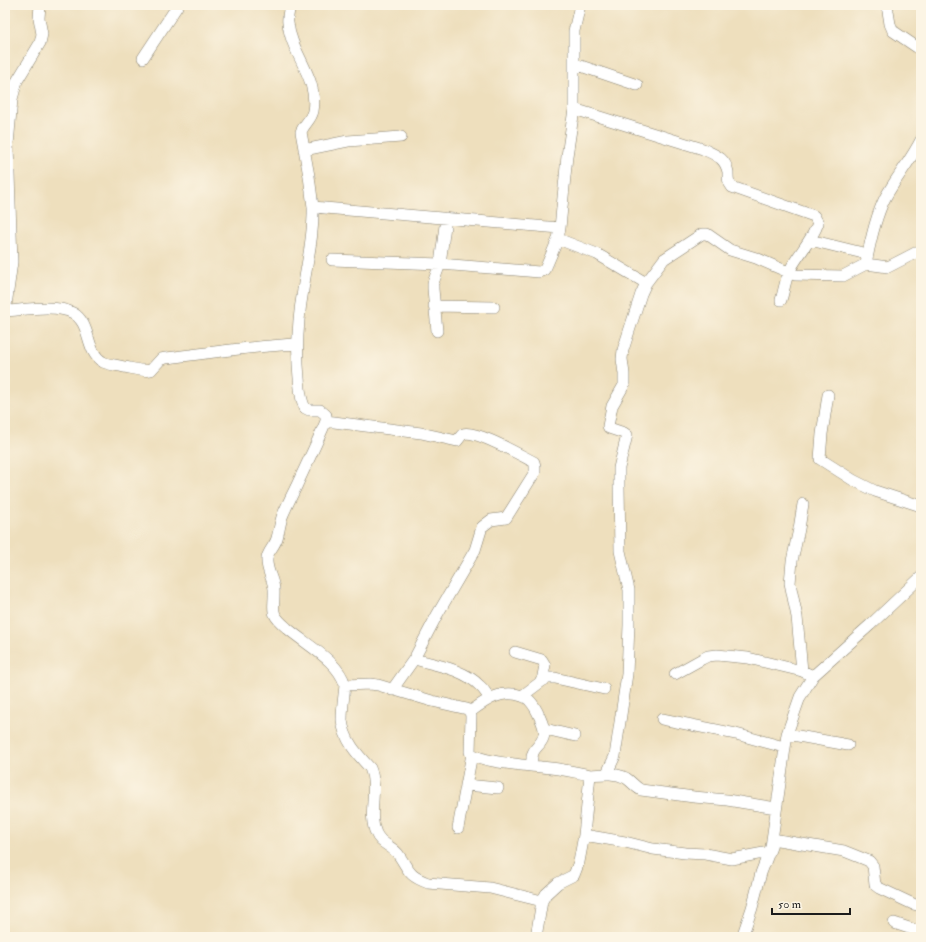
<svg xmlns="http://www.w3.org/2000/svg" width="926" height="942" font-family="'IM FELL Double Pica',serif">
	<rect width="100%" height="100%" fill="#fcf5e5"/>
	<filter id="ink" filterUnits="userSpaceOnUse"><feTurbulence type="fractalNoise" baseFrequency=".025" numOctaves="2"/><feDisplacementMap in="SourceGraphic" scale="8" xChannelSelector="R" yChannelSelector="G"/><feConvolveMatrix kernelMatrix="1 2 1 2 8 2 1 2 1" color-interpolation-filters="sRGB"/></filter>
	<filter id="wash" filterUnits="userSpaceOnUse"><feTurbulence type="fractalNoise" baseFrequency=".012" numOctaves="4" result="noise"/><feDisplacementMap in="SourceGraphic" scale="16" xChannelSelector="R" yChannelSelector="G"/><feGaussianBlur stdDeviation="0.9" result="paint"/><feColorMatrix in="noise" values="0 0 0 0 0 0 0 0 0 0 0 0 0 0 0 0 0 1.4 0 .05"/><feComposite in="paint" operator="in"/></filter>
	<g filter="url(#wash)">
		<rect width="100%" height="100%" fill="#eedfbd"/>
	</g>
	<g filter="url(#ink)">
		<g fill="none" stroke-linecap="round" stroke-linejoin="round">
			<g stroke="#857e6c" stroke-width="12">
				<path id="street" d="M290,5C289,11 287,17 288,23C291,54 319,78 313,111C311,120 304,124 301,132L309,176L313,207
					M580,5L574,31V109L567,156L560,228L558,239L597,254L646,283L641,294L623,350L622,359L624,374V385L612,406L608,426L609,428L624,433L627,435L619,468V486L620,551L629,590V625L627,674L615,756L607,773
					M887,5L890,24L893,31L921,50
					M143,58L178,5
					M575,64L637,85
					M574,109L703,149C715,155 725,157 728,172C728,179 728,182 732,187L814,216L818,223C812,241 797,255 789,272C785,281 784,291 781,300
					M304,150L348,141L401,137
					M810,240L867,254
					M332,260L440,264L539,272L544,270L546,267L558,239
					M866,264C870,242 875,218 885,198C896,178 911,160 921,140
					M646,283L664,259L702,234H707L730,250L756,258L795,275L843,276L866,264L888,267L921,250
					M434,306L494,307
					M6,311C24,310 56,304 73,313C92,324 85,352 103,362C109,365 117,365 124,367C132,368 143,372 151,370L161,359L166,358C210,353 253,346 297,344
					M5,313L12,262L8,145L12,99L17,81L40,43L42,34L39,18L40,5
					M437,331L433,289V283L440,264L446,218
					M828,395L822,434L820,459L853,480L875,491L921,506
					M326,421L421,433L457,441C459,439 461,435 463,434C475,429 522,456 534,462L535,466V472L506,518L491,520L482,527L475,550L437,615L414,659L392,690
					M803,504L799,529L792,561L790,583L797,617L802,671L813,676
					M515,652L542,660L545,665L542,681
					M414,659C436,665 464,669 480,686C484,689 486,694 490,698
					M675,674L702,659L708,656L717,655L748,658L802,671
					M345,685L370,684L378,685L432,701L467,709L470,712L471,716L470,752C479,763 527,765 541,767C558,768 574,772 590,775L584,835L579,862L574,875L558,883L546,894L542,901L536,937
					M522,696C525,697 528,698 530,701C536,707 546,728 544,735C541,749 530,745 532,766
					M470,712C486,700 501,689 522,696L542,681L548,678H555L604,689
					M662,719L736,734L784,747
					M545,729L575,736
					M787,734L848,745
					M590,775C602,774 614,772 626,778C632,782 635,787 641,790L694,797L727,800L776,808
					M466,785L498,788
					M458,828L472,754
					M584,835L625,842L653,849L685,853L705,854L732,859L769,852
					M772,839L844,851L869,861L873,866L875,885L879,888L913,904L921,906
					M542,901L490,888L428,883C407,875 410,871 398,854C391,845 380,844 376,833C367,814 379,789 370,768C357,754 344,740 342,720C342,708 344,696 345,685C339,661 305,644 287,628C268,612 275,611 274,589C273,578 266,570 267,559C267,552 275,546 277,538C279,531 280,524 282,517C286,507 291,497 296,487C306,465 317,443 326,421V415L320,410H309L305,408C300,399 300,388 299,378C296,348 298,319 303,290C307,262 314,235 313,207L560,228
					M894,923L921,932
					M742,937L752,908L761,873L771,847L787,734L800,697L813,676L870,625L921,577"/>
			</g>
			<use href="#street" stroke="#fff" stroke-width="11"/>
		</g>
	</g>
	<rect width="926" height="942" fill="none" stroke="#fcf5e5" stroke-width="20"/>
	<path d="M772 908v6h78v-6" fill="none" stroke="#1c1c1c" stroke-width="2"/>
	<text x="778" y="908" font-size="12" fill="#1c1c1c" stroke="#fcf5e5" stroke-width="3" paint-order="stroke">50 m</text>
</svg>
